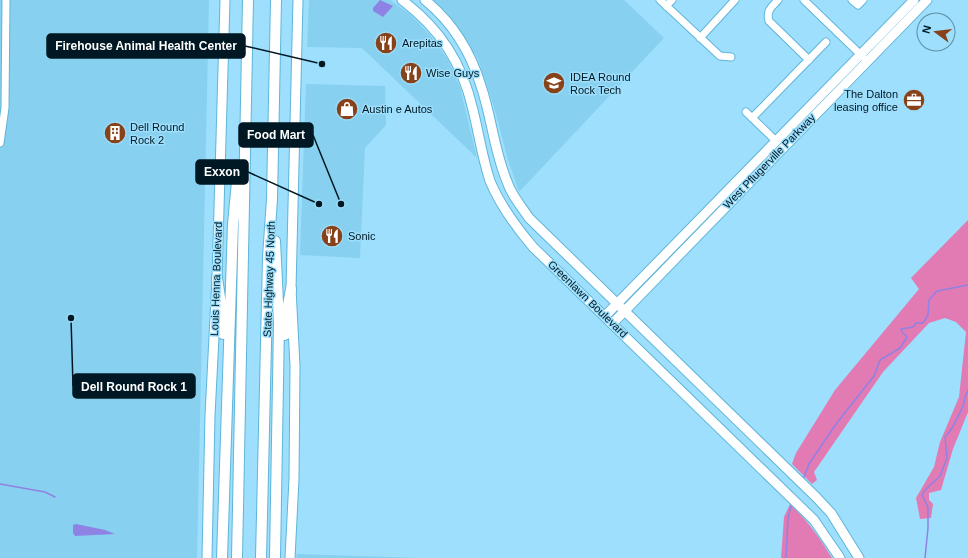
<svg xmlns="http://www.w3.org/2000/svg" width="968" height="558" font-family="Arial,sans-serif">
	<rect width="100%" height="100%" fill="#9ddffc"/>
	<path fill="#88d0ef" d="M0,0H209L197,558H0Z
		M309,0H390L411,15L429,34L448,60L460,87L477,158L362,48L307,47Z
		M430,0H624L664,38L519,192L508,160L494,107L478,59L459,29Z
		M306,84L385,86L386,125L365,148L360,258L300,255Z
		M297,554L420,558H296Z"/>
	<path fill="#e27bb3" d="M968,220V412L953,449L941,490L929,493V500L933,504L931,518L920,519L916,498L934,467L940,442L959,397L966,332L956,322L945,318L929,323L883,372L814,472L817,480L812,484L792,464L796,453L835,390L919,289L911,278Z
		M790,504C807,520 820,538 832,558H781L784,517Z"/>
	<path fill="#8e82e4" d="M380,0L393,6L383,17L373,11V8Z
		M76,524L105,530L115,534L75,536L73,533V525Z"/>
	<g fill="none" stroke-linecap="round" stroke-linejoin="round">
		<path stroke="#8e82e4" stroke-width="1.5" d="M804,477L809,464L836,424L874,376L880,360L900,348L907,337L902,332L901,329L913,327L916,323H923L928,315L929,300L937,291L968,285
			M0,484L45,492L55,497
			M786,558L788,518L791,506
			M925,558L928,528V507L922,495L924,491L940,476L947,458L945,437C953,429 958,417 963,406C965,401 964,396 968,391"/>
		<g stroke="#60b5d9" stroke-width="9">
			<path id="minor" d="M660,0L720,56L731,57
				M778,0C772,7 766,10 769,21L809,60
				M804,0L863,57
				M852,0L858,5L863,0
				M666,6L672,0
				M700,38L735,0
				M746,112L776,141
				M752,118L826,42
				M0,143L5,108L6,0"/>
		</g>
		<g stroke="#60b5d9" stroke-width="11">
			<path id="major" d="M402,0C440,29 462,62 473,110C479,134 482,157 490,181C500,205 516,227 533,247L814,520L840,558
				M425,0C452,22 471,53 481,86C492,118 494,152 508,184C512,196 522,207 529,218L816,497L831,513L859,558
				M605,316L914,0
				M613,323L927,0
				M207,558L210,415L217,278L225,0
				M290,558L294,479L295,366L291,289L298,0"/>
		</g>
		<g stroke="#60b5d9" stroke-width="12">
			<path id="highway" d="M275,241L279,323L275,558
				M217,278L223,317V334
				M285,335V321L291,289
				M222,558L233,224L238,171
				M237,558L248,0
				M261,558L268,257L272,199L276,0"/>
		</g>
		<use href="#minor" stroke="#fff" stroke-width="7"/>
		<use href="#major" stroke="#fff" stroke-width="9"/>
		<use href="#highway" stroke="#fff" stroke-width="10"/>
	</g>
	<defs>
		<g id="restaurant-disc" transform="scale(1.15)"><circle r="9.5" fill="#88421a" stroke="#9ddffc"/><path d="M-5-6h1v4h1v-4h1v4h1v-4h1v5L-1.5 .5V6h-2V.5L-5-1ZM5-6V6H3V1.5H1.5Q1.5-4 5-6Z" fill="#fff"/></g>
		<g id="school-disc" transform="scale(1.15)"><circle r="9.5" fill="#88421a" stroke="#9ddffc"/><path d="M0-5L7-2L0 1L-7-2ZM-4 1L0 2.5L4 1V4Q0 6-4 4Z" fill="#fff"/></g>
		<g id="office-disc" transform="scale(1.15)"><circle r="9.5" fill="#88421a" stroke="#9ddffc"/><path d="M-6-3h4V-5.5h4V-3h4V5H-6ZM-1-4.5V-3h2v-1.5ZM-6 0V1H6V0Z" fill="#fff"/></g>
		<g id="shop-disc" transform="scale(1.15)"><circle r="9.5" fill="#88421a" stroke="#9ddffc"/><path d="M-5-2.5h2.3a2.7 3.5 0 0 1 5.4 0H5L5.5 6h-11ZM-1.5-2.5h3a1.5 2.3 0 0 0-3 0Z" fill="#fff"/></g>
		<g id="building-disc" transform="scale(1.15)"><circle r="9.5" fill="#88421a" stroke="#9ddffc"/><path d="M-4-6H4V6H1V3H-1V6H-4ZM-2.5-4.3h1.7v1.8h-1.7ZM.8-4.3h1.7v1.8H.8ZM-2.5-1h1.7V.8h-1.7ZM.8-1h1.7V.8H.8Z" fill="#fff"/></g>
	</defs>
	<g fill-rule="evenodd">
		<use href="#restaurant-disc" x="386" y="43"/>
		<use href="#restaurant-disc" x="411" y="73"/>
		<use href="#school-disc" x="554" y="83"/>
		<use href="#office-disc" x="914" y="100"/>
		<use href="#shop-disc" x="347" y="109"/>
		<use href="#building-disc" x="115" y="133"/>
		<use href="#restaurant-disc" x="332" y="236"/>
	</g>
	<g text-anchor="middle" dominant-baseline="central" stroke-width="3" stroke-linejoin="round" paint-order="stroke">
		<g font-size="11" fill="#001823" stroke="#9ddffc" text-anchor="start">
			<text x="402" y="43">Arepitas</text>
			<text x="426" y="73">Wise Guys</text>
			<text x="570" y="77">IDEA Round<tspan x="570" dy="13">Rock Tech</tspan></text>
			<text x="898" y="94" text-anchor="end">The Dalton<tspan x="898" dy="13">leasing office</tspan></text>
			<text x="362" y="109">Austin e Autos</text>
			<text x="130" y="127">Dell Round<tspan x="130" dy="13">Rock 2</tspan></text>
			<text x="348" y="236">Sonic</text>
		</g>
		<g font-size="11" fill="#001823" stroke="#9ddffc">
			<text transform="translate(769 161) rotate(-46)">West Pflugerville Parkway</text>
			<text transform="translate(216 279) rotate(-88)">Louis Henna Boulevard</text>
			<text transform="translate(269 279) rotate(-88)">State Highway 45 North</text>
			<text transform="translate(588 299) rotate(44)">Greenlawn Boulevard</text>
		</g>
	</g>
	<path fill="none" stroke="#001823" stroke-width="1.5" d="M322 64L245 46M341 204L313 135M319 204L248 172M71 318L73 386"/>
	<g fill="#001823" stroke="#9ddffc" stroke-width="1.5">
		<circle cx="322" cy="64" r="4"/>
		<circle cx="341" cy="204" r="4"/>
		<circle cx="319" cy="204" r="4"/>
		<circle cx="71" cy="318" r="4"/>
	</g>
	<g fill="#001823" stroke="#001823" stroke-width="1.5">
		<rect x="47" y="34" width="198" height="24" rx="4"/>
		<rect x="239" y="123" width="74" height="24" rx="4"/>
		<rect x="196" y="160" width="52" height="24" rx="4"/>
		<rect x="73" y="374" width="122" height="24" rx="4"/>
	</g>
	<g font-size="12" text-anchor="middle" font-weight="bold" fill="#fff">
		<text x="146" y="50">Firehouse Animal Health Center</text>
		<text x="276" y="139">Food Mart</text>
		<text x="222" y="176">Exxon</text>
		<text x="134" y="391">Dell Round Rock 1</text>
	</g>
	<g transform="translate(936 32) rotate(285)"><circle r="19" fill="#9ddffc" stroke="#5e8fa5"/>
	<path d="M0-3L7 15L0 10L-7 15Z" fill="#88421a"/>
	<text y="-6" font-size="11" font-weight="bold" text-anchor="middle" fill="#001823">N</text>
	</g>
</svg>
